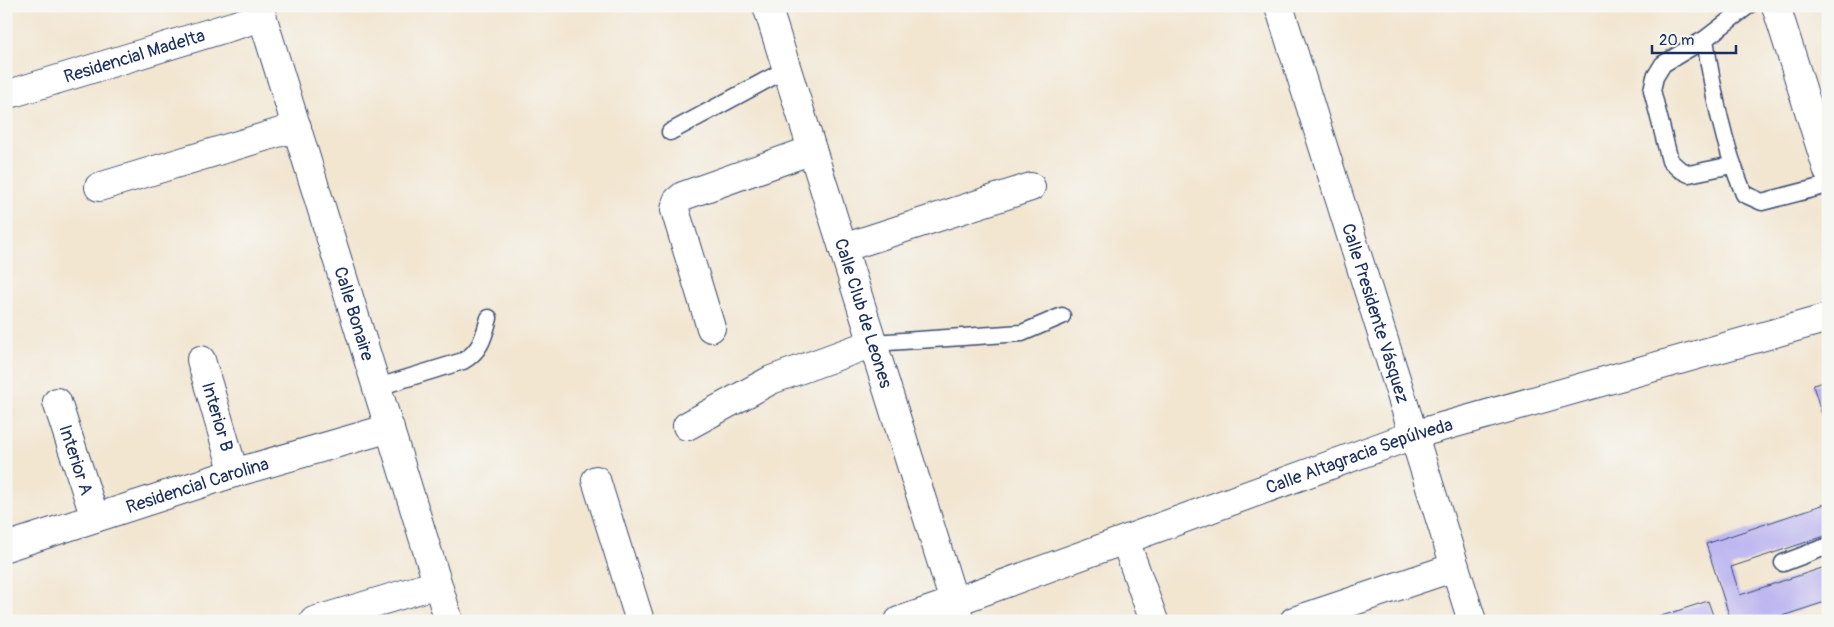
<svg xmlns="http://www.w3.org/2000/svg" width="1834" height="627" font-family="Pangolin,sans-serif">
	<rect width="100%" height="100%" fill="#f6f6f2"/>
	<filter id="ink" filterUnits="userSpaceOnUse"><feTurbulence type="fractalNoise" baseFrequency=".02" numOctaves="2"/><feDisplacementMap in="SourceGraphic" scale="10" xChannelSelector="R" yChannelSelector="G"/><feConvolveMatrix kernelMatrix="1 2 1 2 8 2 1 2 1" color-interpolation-filters="sRGB"/></filter>
	<filter id="wash" filterUnits="userSpaceOnUse"><feTurbulence type="fractalNoise" baseFrequency=".0096" numOctaves="4" result="noise"/><feDisplacementMap in="SourceGraphic" scale="20" xChannelSelector="R" yChannelSelector="G"/><feGaussianBlur stdDeviation="1.12" result="paint"/><feColorMatrix in="noise" values="0 0 0 0 0 0 0 0 0 0 0 0 0 0 0 0 0 1.4 0 .05"/><feComposite in="paint" operator="in"/></filter>
	<g filter="url(#wash)">
		<rect width="100%" height="100%" fill="#f2e6d1"/>
		<g id="blocks">
			<path fill="#bfb8f0" d="M1828,381V432H1827L1813,385Z
				M1828,503V535L1731,567L1740,595L1828,566V601L1767,621H1731L1706,544Z
				M1708,601L1715,621H1649V620Z"/>
		</g>
	</g>
	<g filter="url(#ink)">
		<use href="#blocks" fill-opacity="0" stroke="#3b4a6f" stroke-width="1"/>
		<g fill="none" stroke-linecap="round" stroke-linejoin="round">
			<g stroke="#3b4a6f" stroke-width="19">
				<path id="service" d="M1748,6L1705,39C1713,92 1723,144 1744,194L1762,202L1828,185
					M1705,39L1663,64L1655,77L1652,90L1670,161L1679,169L1689,174L1732,165
					M670,132L787,69
					M873,343L1022,333L1062,316
					M378,387L463,361C481,351 484,336 489,318
					M1783,563L1828,546"/>
			</g>
			<g stroke="#3b4a6f" stroke-width="30">
				<g id="minor">
					<path id="s1" d="M259,6L449,621"/>
					<path id="s2" d="M767,6L960,621"/>
					<path id="s3" d="M1279,6L1472,621"/>
					<path d="M1776,6L1828,171"/>
					<path id="s4" d="M6,95L262,17"/>
					<path d="M99,187L297,127"/>
					<path d="M843,248L1031,187"/>
					<path d="M711,328L675,210L677,201L683,196L812,150"/>
					<path id="s5" d="M201,360L234,473"/>
					<path id="s6" d="M57,402L95,518"/>
					<path d="M687,426L771,380L873,343"/>
					<path d="M596,480L640,621"/>
					<path d="M1125,540L1154,621"/>
					<path id="s7" d="M6,547L234,473L390,428"/>
					<path d="M314,621L437,584"/>
					<path id="s8" d="M899,621L954,602L1413,435L1828,318"/>
					<path d="M1294,621L1455,567"/>
				</g>
			</g>
			<use href="#service" stroke="#fff" stroke-width="16"/>
			<use href="#minor" stroke="#fff" stroke-width="28"/>
		</g>
	</g>
	<g text-anchor="middle" dominant-baseline="central" stroke-width="4" stroke-linejoin="round" paint-order="stroke">
		<g font-size="18" fill="#1b2f5e" stroke="#f6f6f2">
			<text stroke="none"><textPath href="#s4" startOffset="134">Residencial Madelta</textPath></text>
			<text stroke="none"><textPath href="#s1" startOffset="322">Calle Bonaire</textPath></text>
			<text stroke="none"><textPath href="#s2" startOffset="322">Calle Club de Leones</textPath></text>
			<text stroke="none"><textPath href="#s3" startOffset="322">Calle Presidente Vásquez</textPath></text>
			<text stroke="none"><textPath href="#s5" startOffset="59">Interior B</textPath></text>
			<text stroke="none"><textPath href="#s8" startOffset="489">Calle Altagracia Sepúlveda</textPath></text>
			<text stroke="none"><textPath href="#s6" startOffset="61">Interior A</textPath></text>
			<text stroke="none"><textPath href="#s7" startOffset="201">Residencial Carolina</textPath></text>
		</g>
	</g>
	<rect width="1834" height="627" fill="none" stroke="#f6f6f2" stroke-width="25"/>
	<path d="M1652 45v8h84v-8" fill="none" stroke="#1b2f5e" stroke-width="2.5"/>
	<text x="1659" y="45" font-size="15" fill="#1b2f5e" stroke="#f6f6f2" stroke-width="4" paint-order="stroke">20 m</text>
</svg>
